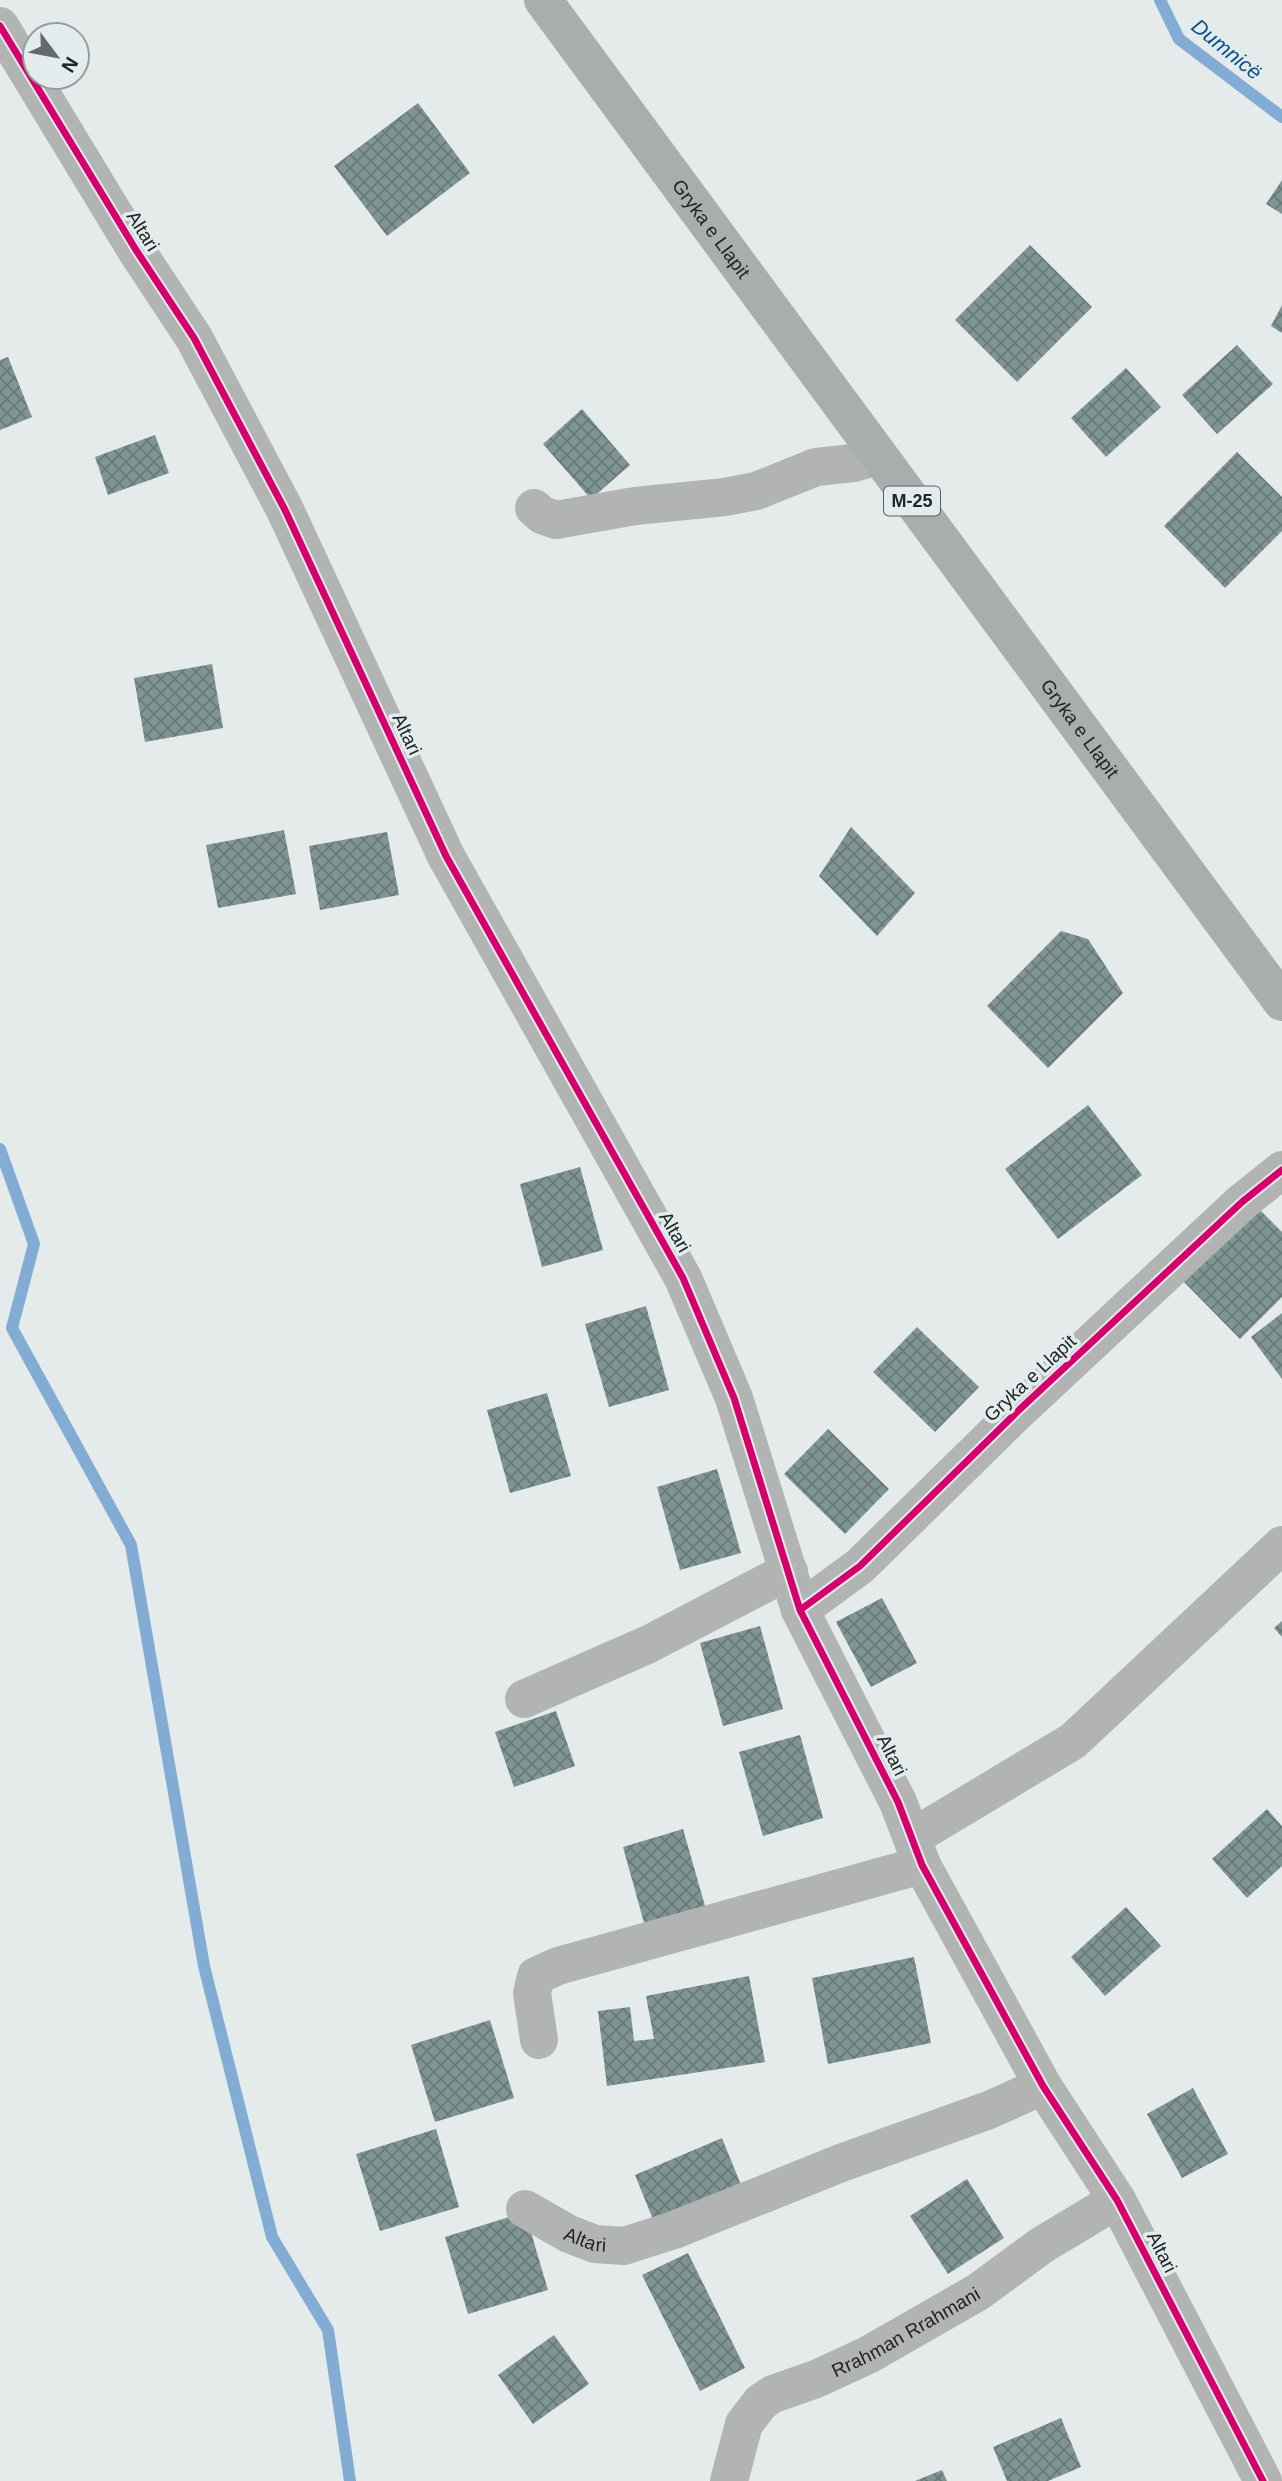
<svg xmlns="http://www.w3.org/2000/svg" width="1282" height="2481" font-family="Helvetica,sans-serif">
	<defs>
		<pattern id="building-cross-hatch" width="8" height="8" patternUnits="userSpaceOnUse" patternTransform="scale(1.75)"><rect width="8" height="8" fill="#7f9594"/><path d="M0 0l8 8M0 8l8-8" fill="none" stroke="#687979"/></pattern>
	</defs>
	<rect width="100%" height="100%" fill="#e5eaea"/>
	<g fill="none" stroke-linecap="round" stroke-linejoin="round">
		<path stroke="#82acd4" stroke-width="12" d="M1160,0L1179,39L1282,117
			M0,1149L34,1244L12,1328L131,1545L204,1966L272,2237L328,2330L350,2481"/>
	</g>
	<path fill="url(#building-cross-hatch)" d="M418,103L470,173L387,236L334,166Z
		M1282,180V214L1266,204Z
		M1030,245L1092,307L1017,382L955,320Z
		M1282,305V333L1271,326Z
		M1237,345L1273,384L1217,434L1182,395Z
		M8,357L32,417L0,430V360Z
		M1126,368L1161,407L1106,457L1071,418Z
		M582,409L630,465L591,499L543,444Z
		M155,435L169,473L108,495L95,457Z
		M1237,452L1282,497V531L1225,588L1164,526Z
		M212,664L223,728L145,742L134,678Z
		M851,827L915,893L877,936L819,876Z
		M284,830L296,894L218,908L206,845Z
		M387,832L399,895L320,910L309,846Z
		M1061,931L1088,939L1123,993L1048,1068L987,1006Z
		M1088,1105L1142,1175L1058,1239L1005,1169Z
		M580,1167L603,1250L542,1267L520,1184Z
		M1253,1203L1282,1232V1297L1240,1339L1179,1277Z
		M646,1306L669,1390L609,1407L585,1324Z
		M1282,1313V1379L1251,1337Z
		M917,1327L979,1387L935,1432L873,1372Z
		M547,1393L571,1476L510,1493L487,1410Z
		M828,1429L889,1489L845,1534L784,1474Z
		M717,1469L741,1553L680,1570L657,1487Z
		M882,1598L917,1663L871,1687L836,1622Z
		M1282,1621V1637L1274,1628Z
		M760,1626L783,1709L723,1726L700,1643Z
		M556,1711L575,1766L514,1787L495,1732Z
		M800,1735L823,1818L763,1836L739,1752Z
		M1267,1809L1282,1826V1866L1247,1898L1212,1859Z
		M683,1829L707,1913L646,1930L623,1847Z
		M1126,1907L1161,1946L1105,1996L1071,1957Z
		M914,1957L931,2043L828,2064L812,1978Z
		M749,1976L765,2062L607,2086L598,2011L630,2007L634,2041L654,2039L646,1996Z
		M490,2020L514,2098L435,2122L411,2045Z
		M1193,2088L1228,2154L1182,2178L1147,2114Z
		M436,2129L459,2207L380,2231L356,2154Z
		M722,2138L741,2185L654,2222L635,2175Z
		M967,2179L1004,2238L948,2274L910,2216Z
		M525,2212L548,2290L468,2314L445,2237Z
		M688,2253L745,2368L700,2391L642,2275Z
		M554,2335L589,2384L533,2424L498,2375Z
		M1061,2418L1081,2467L1048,2481H1007L993,2447Z
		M942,2470L947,2481H915Z"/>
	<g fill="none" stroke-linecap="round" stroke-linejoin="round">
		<g stroke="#b2b4b4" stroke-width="38">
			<path d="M0,26L136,250L194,338L285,510L446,856L683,1278L734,1398L800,1610L898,1802L922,1865L1043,2086L1117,2200L1263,2481"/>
			<path d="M534,508L542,515L556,520L635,506L725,497L756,491L816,467L854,463L878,456"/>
			<path d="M800,1610L860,1566L1018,1411L1242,1202L1282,1170"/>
			<path d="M524,1699L649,1644L789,1571"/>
			<path d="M913,1837L1073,1741L1282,1545"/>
			<path d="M539,2040L532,1993L536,1976L558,1966L922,1865"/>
			<path id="s1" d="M525,2209L569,2234L595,2244L624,2246L674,2230L841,2163L989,2110L1043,2086"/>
			<path id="s2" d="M729,2481L744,2424L761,2402L773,2394L816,2379L868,2355L978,2292L1042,2245L1117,2200"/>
		</g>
		<path stroke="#aaadae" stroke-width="38" id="s3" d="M543,0L1282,1002"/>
		<g stroke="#e2eced" stroke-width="11">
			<path id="cycleway" d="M0,26L136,250L194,338L285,510L446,856L683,1278L734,1398L800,1610L898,1802L922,1865L1043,2086L1117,2200L1263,2481
				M800,1610L860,1566L1018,1411L1242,1202L1282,1170"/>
		</g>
		<use href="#cycleway" stroke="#d6006c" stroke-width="7"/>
	</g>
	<g text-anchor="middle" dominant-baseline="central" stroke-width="7" stroke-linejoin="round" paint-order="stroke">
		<rect fill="#e2eced" stroke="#5a6060" stroke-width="2" x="884" y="486.5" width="56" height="29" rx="5"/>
		<g font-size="18" font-weight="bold" fill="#202424">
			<text x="912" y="501">M-25</text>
		</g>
		<g font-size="19" fill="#202424" stroke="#e2eced">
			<text stroke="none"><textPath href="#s3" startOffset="284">Gryka e Llapit</textPath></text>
			<text transform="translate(143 231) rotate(58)">Altari</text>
			<text stroke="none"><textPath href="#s3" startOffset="905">Gryka e Llapit</textPath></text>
			<text transform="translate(407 734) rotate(65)">Altari</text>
			<text transform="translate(675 1232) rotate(60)">Altari</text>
			<text transform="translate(1030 1378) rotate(-43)">Gryka e Llapit</text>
			<text transform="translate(892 1755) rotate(63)">Altari</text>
			<text stroke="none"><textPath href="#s1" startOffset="68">Altari</textPath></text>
			<text transform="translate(1162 2252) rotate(63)">Altari</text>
			<text stroke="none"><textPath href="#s2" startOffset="248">Rrahman Rrahmani</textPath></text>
		</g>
		<g font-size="21" font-style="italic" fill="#0d4e84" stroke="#e2eced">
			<text transform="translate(1227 49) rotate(39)">Dumnicë</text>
		</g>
	</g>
	<g transform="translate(56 56) rotate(122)"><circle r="33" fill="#e2eced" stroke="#949c9d" stroke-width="2"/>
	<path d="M0-5L12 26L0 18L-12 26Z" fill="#656969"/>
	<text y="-10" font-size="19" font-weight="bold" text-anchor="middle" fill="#202424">N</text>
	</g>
</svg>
